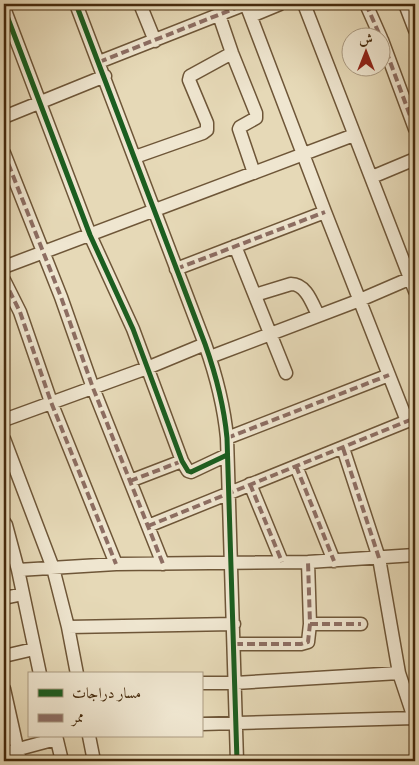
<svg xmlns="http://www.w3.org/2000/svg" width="419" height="765" font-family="'EB Garamond',Amiri,serif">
	<rect width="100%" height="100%" fill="#e6d9b7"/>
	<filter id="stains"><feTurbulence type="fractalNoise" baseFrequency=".004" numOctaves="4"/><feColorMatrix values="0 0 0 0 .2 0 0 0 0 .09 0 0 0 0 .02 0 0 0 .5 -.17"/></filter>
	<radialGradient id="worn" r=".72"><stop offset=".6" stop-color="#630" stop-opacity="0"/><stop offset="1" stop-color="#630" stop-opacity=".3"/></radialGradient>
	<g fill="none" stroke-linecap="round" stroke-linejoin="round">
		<g stroke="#6e5638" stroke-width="15">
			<path id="minor" d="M76,4L205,344C216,375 224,406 227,438L237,761
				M140,4L155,41
				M246,4L325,212L407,421
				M304,4L415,291
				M366,4L381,38
				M405,4L415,30
				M4,8L90,235L133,329L182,461L188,471L191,472L227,455
				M219,15L232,53L256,113V118L240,127L239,129L254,173
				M251,16L280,4
				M382,40L415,129
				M99,62L246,4
				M4,117L105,76
				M4,153L61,297L93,388L163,564
				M135,157L203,133L207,130V123L189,80L190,76L232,53
				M372,177L415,159
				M235,246L286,373
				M4,267L354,135
				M176,269L325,212
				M4,280L20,312L51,402L116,564
				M255,295L291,284C306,284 312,303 318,315
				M210,357L360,300L411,278L415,274
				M4,420L147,368L205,344
				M227,438L389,375
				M4,439L53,568L68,627L77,674
				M343,448L379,558L399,673L415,721
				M296,466L334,561
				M130,481L182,461
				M250,484L282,562
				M4,522L6,525L18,570L40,674
				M148,526L415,418
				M18,570L116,564L308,562L415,555
				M4,598L23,594
				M310,624H361
				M68,627L234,624
				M235,644H301L308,642L310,624L308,562
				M4,656L34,649
				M201,683H235L399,673
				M4,689L20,761
				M201,724L415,718
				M56,736L62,761
				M89,736L94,761
				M4,753L56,739"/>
		</g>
		<use href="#minor" stroke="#efe6d0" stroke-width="12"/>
		<path stroke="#8d6e63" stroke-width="4" stroke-dasharray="8 4" stroke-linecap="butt" d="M366,4L381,38
			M382,40L415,129
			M99,62L246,4
			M4,153L61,297L93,388L163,564
			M176,269L325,212
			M4,280L20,312L51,402L116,564
			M227,438L389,375
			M343,448L379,558
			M296,466L334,561
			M130,481L182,461
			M250,484L282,562
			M148,526L415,418
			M310,624H361
			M235,644H301L308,642L310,624L308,562"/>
		<g stroke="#efe6d0" stroke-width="8">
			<path id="cycleway" d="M76,4L205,344C216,375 224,406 227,438L237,761
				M4,8L90,235L133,329L182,461L188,471L191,472L227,455"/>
		</g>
		<use href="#cycleway" stroke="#1b5e20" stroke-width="5"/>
	</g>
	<rect width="419" height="765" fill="none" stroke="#e6d9b7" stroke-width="20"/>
	<rect x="5" y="5" width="409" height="755" fill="none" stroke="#462b0d" stroke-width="2.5"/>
	<rect x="10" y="10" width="399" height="745" fill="none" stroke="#462b0d"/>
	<rect x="28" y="672" width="175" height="65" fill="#efe6d0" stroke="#ab9b82"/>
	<rect x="38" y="689" width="25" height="8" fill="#1b5e20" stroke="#ab9b82"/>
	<text x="72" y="698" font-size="15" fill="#462b0d">مسار دراجات</text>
	<rect x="38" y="714" width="25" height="8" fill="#8d6e63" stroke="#ab9b82"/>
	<text x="72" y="722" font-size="15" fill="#462b0d">ممر</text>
	<g transform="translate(366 52)"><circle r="24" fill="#efe6d0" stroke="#ab9b82"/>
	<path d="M0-4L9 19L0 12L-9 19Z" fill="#8f2418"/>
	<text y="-8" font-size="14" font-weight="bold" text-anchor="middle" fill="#462b0d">ش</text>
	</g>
	<rect width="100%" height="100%" filter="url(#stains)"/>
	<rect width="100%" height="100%" fill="url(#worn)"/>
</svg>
